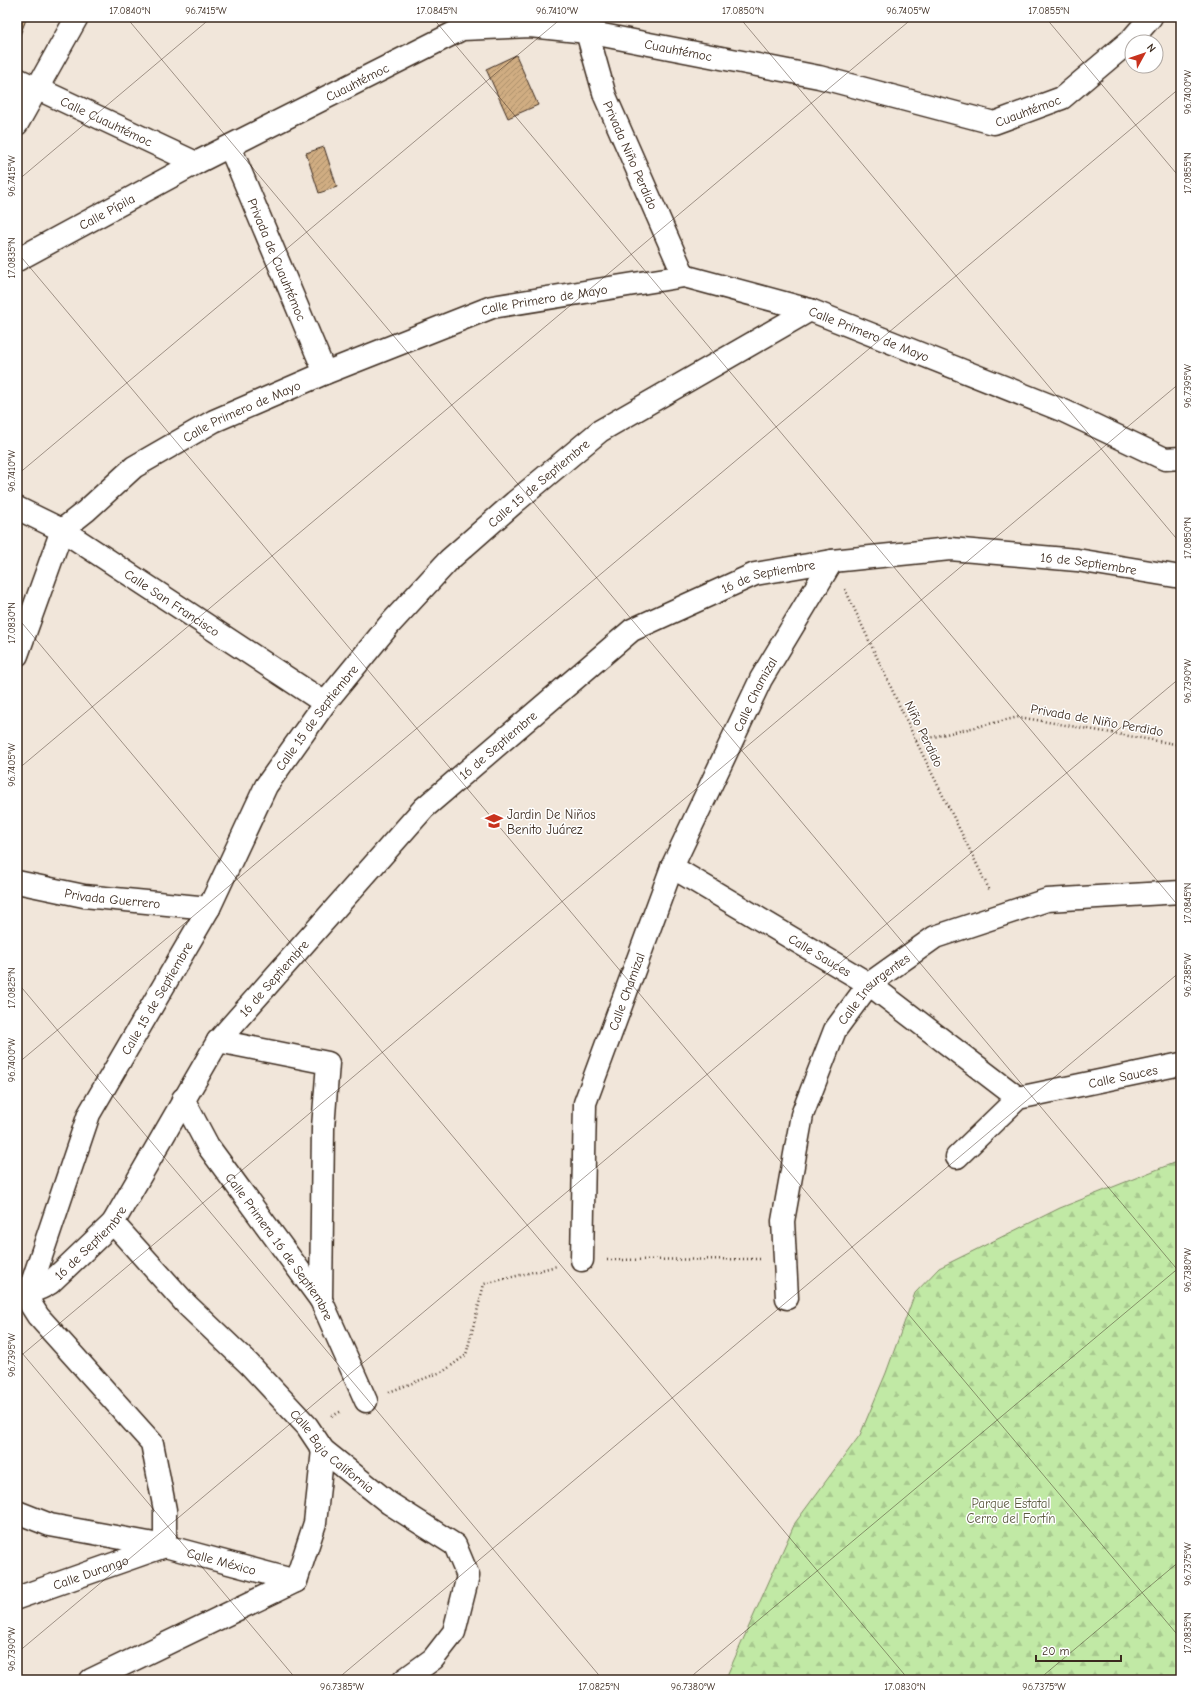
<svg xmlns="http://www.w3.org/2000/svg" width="1198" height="1697" font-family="'Comic Neue',sans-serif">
	<defs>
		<pattern id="forest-firs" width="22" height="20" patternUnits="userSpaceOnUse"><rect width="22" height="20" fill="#c1e9a5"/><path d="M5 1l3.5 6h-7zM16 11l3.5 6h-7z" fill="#a7c88e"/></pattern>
		<pattern id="building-hatch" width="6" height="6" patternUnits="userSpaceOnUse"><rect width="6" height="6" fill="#d0ad82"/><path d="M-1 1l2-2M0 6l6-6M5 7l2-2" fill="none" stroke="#aa8d6a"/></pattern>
	</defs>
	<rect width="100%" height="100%" fill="#f1e6da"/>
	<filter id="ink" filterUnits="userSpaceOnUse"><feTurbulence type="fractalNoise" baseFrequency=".025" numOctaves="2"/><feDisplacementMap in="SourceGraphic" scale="8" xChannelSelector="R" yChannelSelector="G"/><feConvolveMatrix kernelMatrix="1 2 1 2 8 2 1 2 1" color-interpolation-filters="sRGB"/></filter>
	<g filter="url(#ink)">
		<path fill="url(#forest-firs)" stroke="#7e8a62" d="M1181,1160V1680H725L795,1523L860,1435L886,1373L915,1293L939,1268L1060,1208Z"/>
		<path fill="url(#building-hatch)" stroke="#3b2a1e" d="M17,17H27L18,40H17Z
			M516,55L538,105L508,118L486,69Z
			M324,147L337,187L319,193L306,153Z"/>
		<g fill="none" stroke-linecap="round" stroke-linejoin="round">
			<g stroke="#3b2a1e" stroke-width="25">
				<g id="street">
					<path id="s1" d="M587,32L605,96L684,276"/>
					<path id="s2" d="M17,79L196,163"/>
					<path d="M17,124L77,17"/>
					<path id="s3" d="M230,147L325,373"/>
					<path id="s4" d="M17,260L196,163L462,29L530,26L587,32L819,77L994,123L1062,98L1132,39L1151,17"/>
					<path id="s5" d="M17,508L62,530L325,703"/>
					<path id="s6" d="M17,655L62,530L86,511L134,467L214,421L325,373L492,307L684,276L810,310L1064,411L1165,459L1181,458"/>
					<path id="s7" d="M672,867L869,984L1018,1098"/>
					<path id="s8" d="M17,882L84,896L209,908"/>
					<path d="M218,1041L328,1063L323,1128L321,1300"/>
					<path id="s9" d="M183,1099L208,1146L321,1300L366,1401"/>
					<path id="s10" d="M957,1157L1018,1098L1181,1064"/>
					<path id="s11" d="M113,1223L187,1305L249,1364L307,1426L323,1450L389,1503L455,1545L468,1576L454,1632L433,1659L404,1680"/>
					<path id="s12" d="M582,1260L585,1103L672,867L761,679L832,561"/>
					<path id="s13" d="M20,1288C32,1293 40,1289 50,1283L113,1223L218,1041L424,808L632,630L755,574L832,561L950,549L1077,560L1181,577"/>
					<path id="s14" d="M787,1298L783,1221L802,1115L835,1030L869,984L935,937L1047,900L1181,892"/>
					<path id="s15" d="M17,1512L50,1525L165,1546L296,1581L315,1523L323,1450"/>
					<path id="s16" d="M17,1598L165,1546V1510L152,1443L38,1316L31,1305L29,1292L89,1114L209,908L266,786L325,703L389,625L449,560L515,502L600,431L810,310"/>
					<path d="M91,1680L296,1581"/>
				</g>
			</g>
			<path stroke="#3b2a1e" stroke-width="2.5" stroke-dasharray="1 3" stroke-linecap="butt" d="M845,589L916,741L990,891
				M916,741L1019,717L1181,745
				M607,1260L760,1259
				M389,1392L444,1371L466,1355L484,1284L557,1266
				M332,1416L342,1411"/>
			<use href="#street" stroke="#fff" stroke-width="22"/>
		</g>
	</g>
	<path fill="none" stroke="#3b2a1e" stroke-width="1" stroke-opacity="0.45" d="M126,17L1181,1274M432,17L1181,909M739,17L1181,544M1045,17L1181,179M17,181L212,17M17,252L1181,1639M17,475L563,17M17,617L909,1680M17,770L914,17M17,982L603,1680M17,1064L1181,87M17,1347L297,1680M17,1359L1181,382M17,1653L1181,677M336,1680L1181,971M687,1680L1181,1266M1038,1680L1181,1560"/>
	<defs>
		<g id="school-bare" transform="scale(1.38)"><path d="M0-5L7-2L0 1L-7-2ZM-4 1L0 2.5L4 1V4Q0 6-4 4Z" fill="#c8321e" stroke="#fff" stroke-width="2.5" paint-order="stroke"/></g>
	</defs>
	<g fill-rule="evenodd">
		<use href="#school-bare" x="494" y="821"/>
	</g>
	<g text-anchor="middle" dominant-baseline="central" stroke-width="3" stroke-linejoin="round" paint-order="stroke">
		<g font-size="13" fill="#3b2a1e" stroke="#fff">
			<text stroke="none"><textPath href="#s4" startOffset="720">Cuauhtémoc</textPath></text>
			<text stroke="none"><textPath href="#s4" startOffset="384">Cuauhtémoc</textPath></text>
			<text stroke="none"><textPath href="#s4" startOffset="1080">Cuauhtémoc</textPath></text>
			<text stroke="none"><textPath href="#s2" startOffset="99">Calle Cuauhtémoc</textPath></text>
			<text stroke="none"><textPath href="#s1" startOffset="131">Privada Niño Perdido</textPath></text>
			<text stroke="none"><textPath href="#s4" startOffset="102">Calle Pípila</textPath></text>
			<text stroke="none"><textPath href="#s3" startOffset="122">Privada de Cuauhtémoc</textPath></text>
			<text stroke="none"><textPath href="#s6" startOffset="674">Calle Primero de Mayo</textPath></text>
			<text stroke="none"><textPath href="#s6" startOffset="1010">Calle Primero de Mayo</textPath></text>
			<text stroke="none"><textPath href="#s6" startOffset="350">Calle Primero de Mayo</textPath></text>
			<text stroke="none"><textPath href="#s16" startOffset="1428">Calle 15 de Septiembre</textPath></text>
			<text stroke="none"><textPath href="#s13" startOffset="1385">16 de Septiembre</textPath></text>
			<text stroke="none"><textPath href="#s13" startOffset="1061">16 de Septiembre</textPath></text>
			<text stroke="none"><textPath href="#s5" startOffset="182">Calle San Francisco</textPath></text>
			<text stroke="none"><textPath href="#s12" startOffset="600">Calle Chamizal</textPath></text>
			<text stroke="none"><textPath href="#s16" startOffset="1104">Calle 15 de Septiembre</textPath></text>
			<text transform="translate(1097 720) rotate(10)">Privada de Niño Perdido</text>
			<text transform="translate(924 734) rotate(64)">Niño Perdido</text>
			<text stroke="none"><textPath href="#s13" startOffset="737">16 de Septiembre</textPath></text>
			<text stroke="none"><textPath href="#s8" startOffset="97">Privada Guerrero</textPath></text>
			<text stroke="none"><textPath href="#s7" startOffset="172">Calle Sauces</textPath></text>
			<text stroke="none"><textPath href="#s13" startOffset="413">16 de Septiembre</textPath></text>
			<text stroke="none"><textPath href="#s14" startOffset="333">Calle Insurgentes</textPath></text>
			<text stroke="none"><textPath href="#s12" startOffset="276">Calle Chamizal</textPath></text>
			<text stroke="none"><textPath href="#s16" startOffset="780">Calle 15 de Septiembre</textPath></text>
			<text stroke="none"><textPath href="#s10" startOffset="192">Calle Sauces</textPath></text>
			<text stroke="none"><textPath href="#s13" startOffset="89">16 de Septiembre</textPath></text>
			<text stroke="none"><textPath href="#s9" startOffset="177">Calle Primera 16 de Septiembre</textPath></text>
			<text stroke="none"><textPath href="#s11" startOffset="317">Calle Baja California</textPath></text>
			<text stroke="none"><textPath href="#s15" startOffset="211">Calle México</textPath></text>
			<text stroke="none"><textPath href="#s16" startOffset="78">Calle Durango</textPath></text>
		</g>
		<g font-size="13" fill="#3b2a1e" stroke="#fff" text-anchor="start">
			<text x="507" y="814">Jardin De Niños<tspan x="507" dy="15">Benito Juárez</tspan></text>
		</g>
		<g font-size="13" fill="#5c5a40" stroke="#fff">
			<text x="1011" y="1503">Parque Estatal<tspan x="1011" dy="15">Cerro del Fortín</tspan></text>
		</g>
	</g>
	<rect width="1198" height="1697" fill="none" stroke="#fff" stroke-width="44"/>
	<g transform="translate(1144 54) rotate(50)"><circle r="19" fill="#ffffff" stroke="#b1aaa5"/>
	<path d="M0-3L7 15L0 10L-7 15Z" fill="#c8321e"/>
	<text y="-6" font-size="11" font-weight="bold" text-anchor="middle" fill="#3b2a1e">N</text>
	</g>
	<path d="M1036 1655v6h85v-6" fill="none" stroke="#3b2a1e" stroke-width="2"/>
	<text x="1042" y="1655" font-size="12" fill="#3b2a1e" stroke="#ffffff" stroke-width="3" paint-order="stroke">20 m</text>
	<rect x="22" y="22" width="1154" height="1653" fill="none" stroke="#3b2a1e" stroke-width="1.5"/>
	<g font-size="10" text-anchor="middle" fill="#3b2a1e">
		<text x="130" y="14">17.0840°N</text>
		<text x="206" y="14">96.7415°W</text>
		<text x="437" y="14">17.0845°N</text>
		<text x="557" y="14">96.7410°W</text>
		<text x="743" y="14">17.0850°N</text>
		<text x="908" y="14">96.7405°W</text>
		<text x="1049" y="14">17.0855°N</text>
		<text transform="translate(1187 92) rotate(-90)" y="4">96.7400°W</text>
		<text transform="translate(1187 173) rotate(-90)" y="4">17.0855°N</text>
		<text transform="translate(11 176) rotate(-90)" y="4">96.7415°W</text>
		<text transform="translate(11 258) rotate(-90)" y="4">17.0835°N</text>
		<text transform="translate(1187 386) rotate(-90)" y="4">96.7395°W</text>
		<text transform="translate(11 471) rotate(-90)" y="4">96.7410°W</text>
		<text transform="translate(1187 538) rotate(-90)" y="4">17.0850°N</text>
		<text transform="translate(11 623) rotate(-90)" y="4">17.0830°N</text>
		<text transform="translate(1187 681) rotate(-90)" y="4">96.7390°W</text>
		<text transform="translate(11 765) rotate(-90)" y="4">96.7405°W</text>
		<text transform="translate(1187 903) rotate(-90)" y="4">17.0845°N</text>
		<text transform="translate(1187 975) rotate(-90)" y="4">96.7385°W</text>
		<text transform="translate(11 988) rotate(-90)" y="4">17.0825°N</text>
		<text transform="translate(11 1060) rotate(-90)" y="4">96.7400°W</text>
		<text transform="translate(1187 1270) rotate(-90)" y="4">96.7380°W</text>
		<text transform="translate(11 1355) rotate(-90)" y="4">96.7395°W</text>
		<text transform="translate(1187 1564) rotate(-90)" y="4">96.7375°W</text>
		<text transform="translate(1187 1633) rotate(-90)" y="4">17.0835°N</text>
		<text transform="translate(11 1649) rotate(-90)" y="4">96.7390°W</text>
		<text x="342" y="1690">96.7385°W</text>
		<text x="599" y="1690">17.0825°N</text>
		<text x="693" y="1690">96.7380°W</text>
		<text x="905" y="1690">17.0830°N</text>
		<text x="1044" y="1690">96.7375°W</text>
	</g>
</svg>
